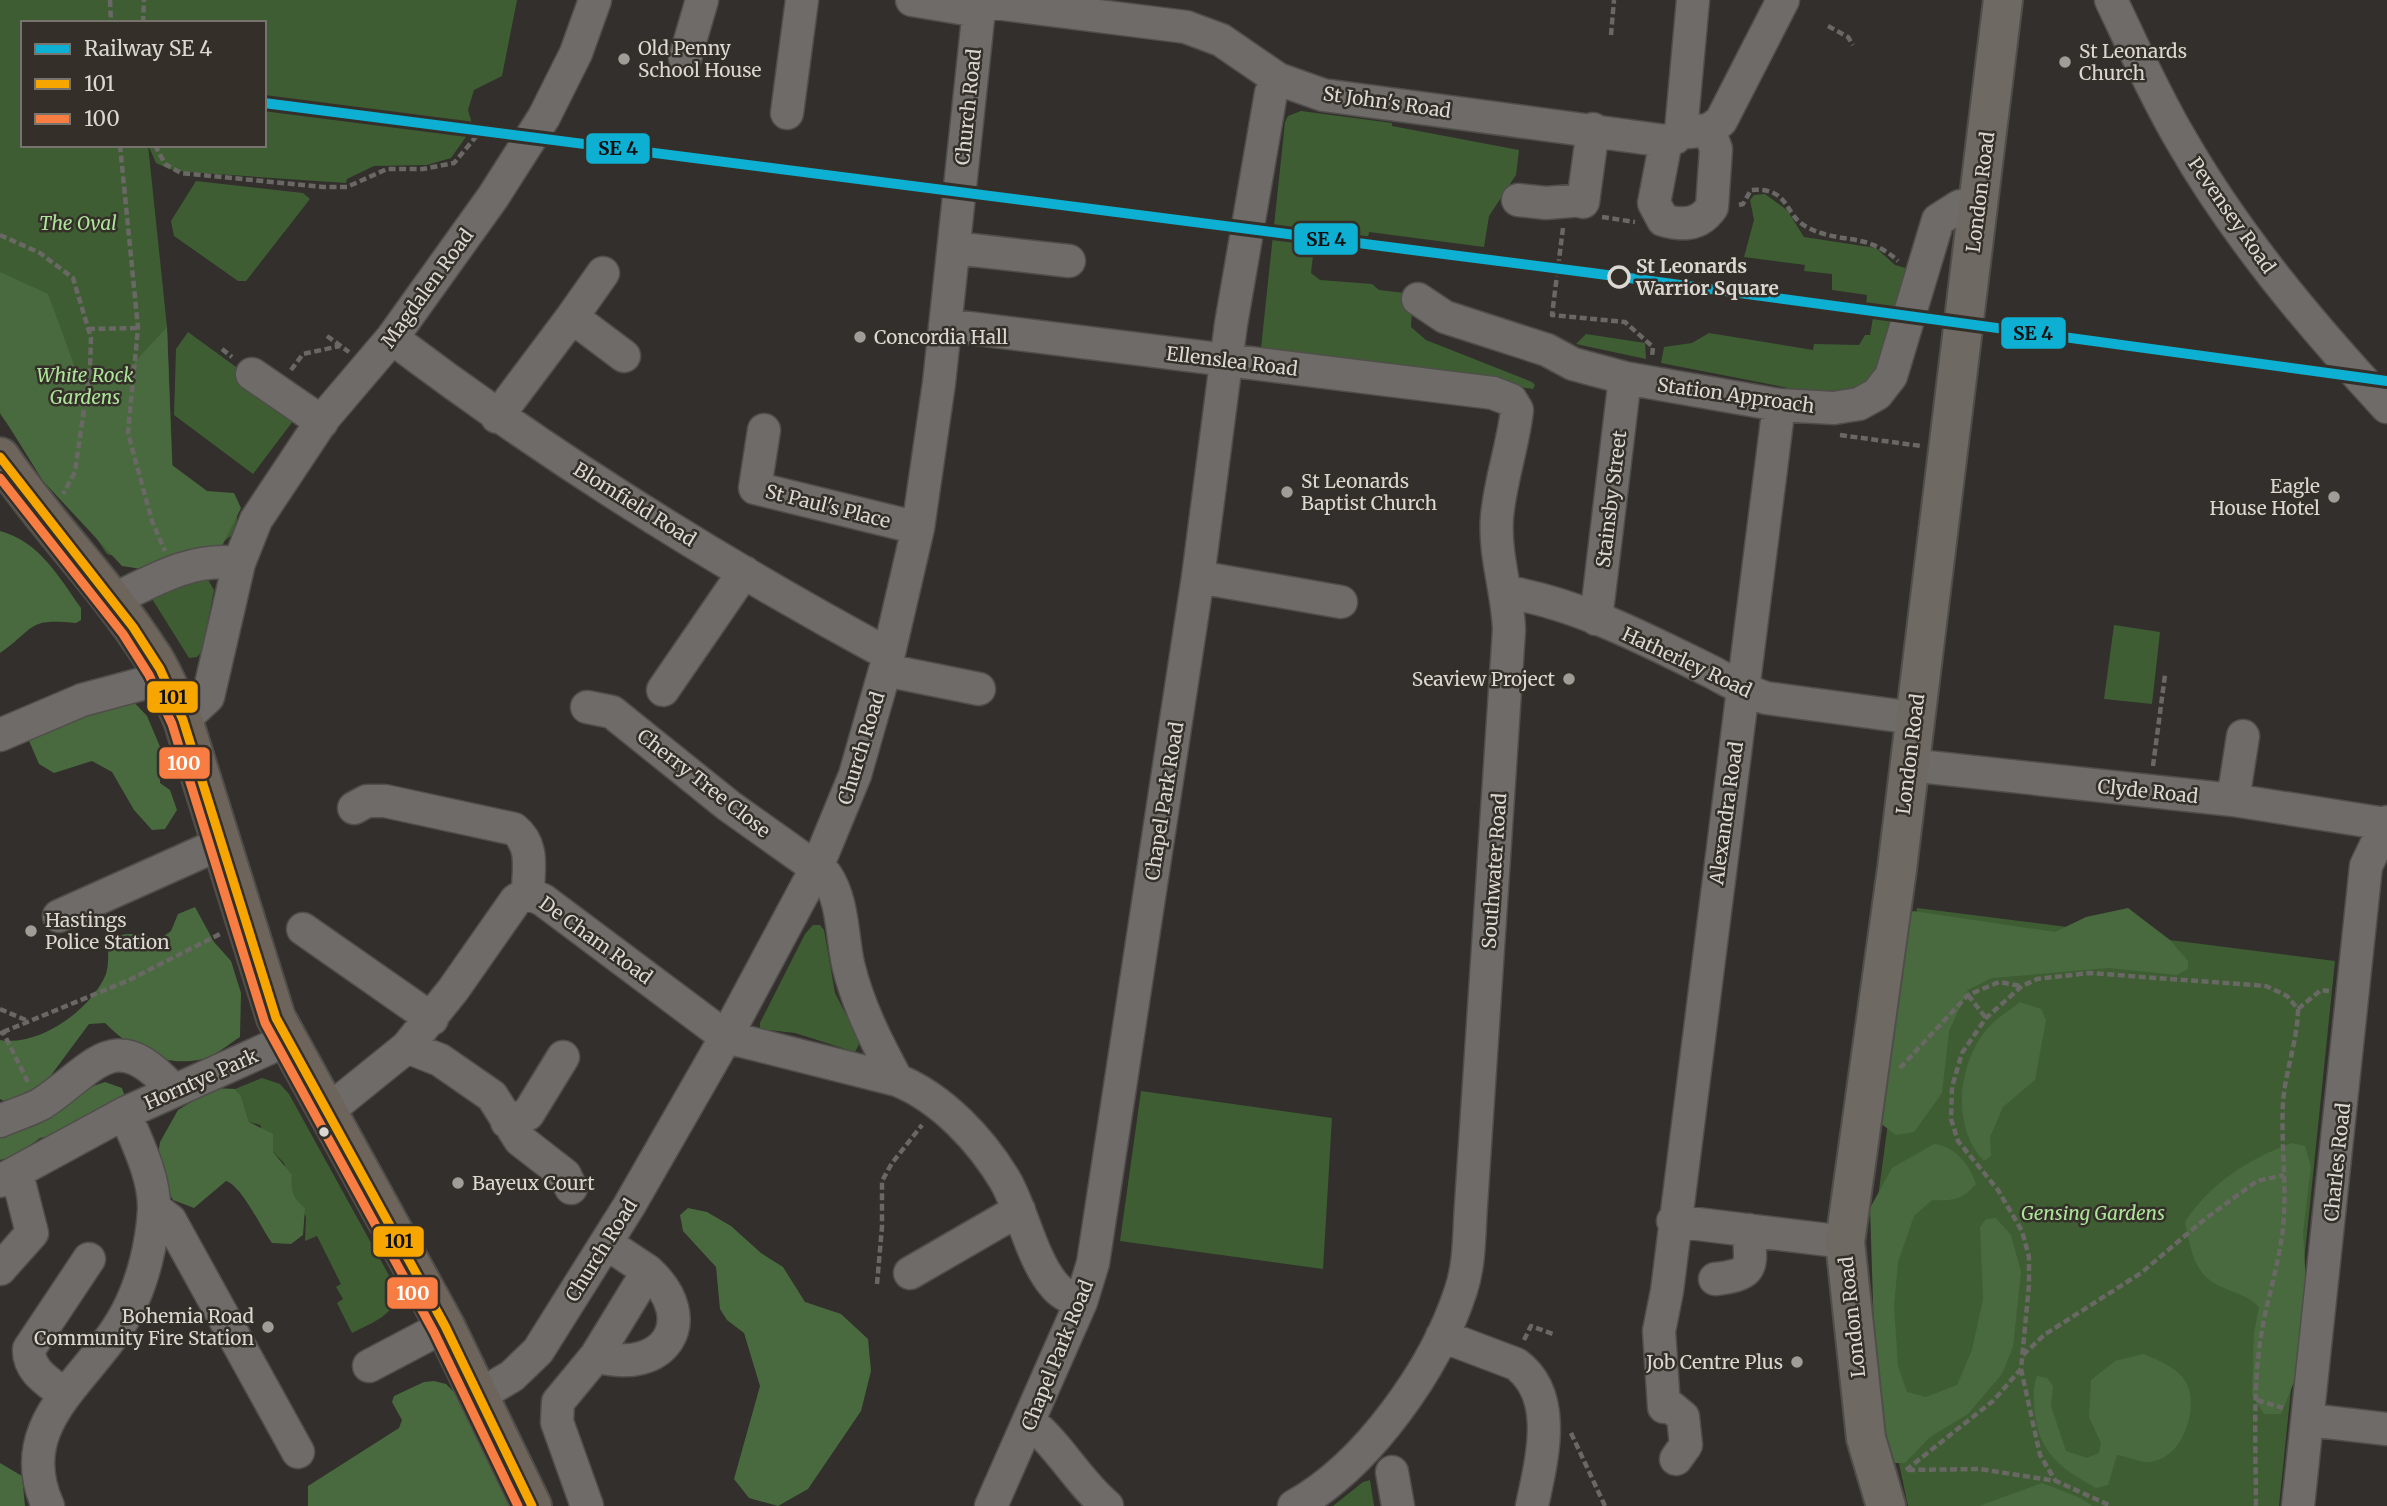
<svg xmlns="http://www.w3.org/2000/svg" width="2387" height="1506" font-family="Merriweather,serif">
	<rect width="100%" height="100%" fill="#322f2c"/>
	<path fill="#3e5d33" d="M0,0H517L502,76L474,90L468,110L473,127L451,158L427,165L374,166L347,179L346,183L187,172L169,169L156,163L148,145H264V23H23V145H148L167,327L174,502L238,505L236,532L216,547L138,563L107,554L90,529L48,480L0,414Z
		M1301,111L1392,123V126L1519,150L1516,175L1489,216L1484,247L1369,232L1367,242L1327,228L1316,230L1311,273L1320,280L1372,284L1379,290L1413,294L1411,327L1426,340L1532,382L1535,385L1533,389L1261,348L1285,122L1288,116Z
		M196,181L303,193L310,199L246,281H238L174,236L171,221Z
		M1765,194L1787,210L1804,237L1876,248L1895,265L1913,270L1879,375L1845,394L1809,392L1661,363L1664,347L1692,343L1709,333L1813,350L1814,344L1859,345L1865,335H1870L1875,306L1866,305L1867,295L1832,290V274L1804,271L1805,265L1744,257L1754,220L1750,200L1754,195Z
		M188,332L294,409L296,417L253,474L174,415L176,349Z
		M1586,334L1645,343L1646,359L1576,344Z
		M207,578L214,590L202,651L197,657L189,658L149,594Z
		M2114,625L2160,632L2152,704L2104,699Z
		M1917,908L2335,961L2279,1506H1908L1893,1435L1876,1212Z
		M813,925H820L824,930L835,993L860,1042L855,1052L795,1033L760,1029V1023L805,934Z
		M262,1078L280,1084L289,1094L397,1290C397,1315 371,1323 352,1333L337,1303L343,1299L336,1287L341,1284L317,1236L305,1241L306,1217L291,1191L284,1163L273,1152L260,1125L249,1122L241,1095L235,1089Z
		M1141,1091L1332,1118L1323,1269L1120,1241Z
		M1370,1480L1374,1506H1333L1363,1482Z"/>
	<path fill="#496a3e" d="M0,272L48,294L77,373L119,379L167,327L172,465L207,491L234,493L241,508L221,548L148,570L122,566L43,481L0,412Z
		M0,531C39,541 59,577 81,608V620L76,623C26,618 36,628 0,653Z
		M130,698L147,716L161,749L160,783L170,790L177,810L165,829L152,830L134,810L112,772L92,761L54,773L39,764L27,736Z
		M195,907L214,942L231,961L241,993L240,1037C229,1044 215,1056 203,1059C164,1068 132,1050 105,1023L89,1024L43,1086L6,1102L0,1099V1040C39,1047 91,1010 106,974C109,965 108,951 108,941C126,930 139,934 158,940L171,931L178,914Z
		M2128,908L2170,940L2188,961V969L2177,975L2109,968L1992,978L1968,990L1949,1031L1942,1093L1914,1132L1896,1135L1880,1123L1907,918L1913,911L2055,932L2086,917Z
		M2020,1002L2041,1009L2046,1020L2035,1080L2003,1107L1990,1137L1991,1156L1984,1161C1950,1127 1958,1059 1990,1026C1998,1017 2010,1010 2020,1002Z
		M105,1082L122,1088L125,1097L67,1132L40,1138L15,1156L0,1160V1138L9,1129L49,1118L70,1094Z
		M214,1088L235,1089L241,1095L249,1122L273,1134V1152L292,1175C290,1190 293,1199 305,1208L303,1235L291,1244L272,1243C261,1228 242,1186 226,1181L194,1208L173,1200L156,1169L160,1142L178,1110Z
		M2291,1143L2305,1146L2311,1167L2303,1232L2307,1299L2298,1372L2281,1414H2264L2252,1395L2254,1333L2259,1307C2244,1292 2227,1292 2211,1281C2193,1269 2189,1242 2185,1222C2210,1183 2249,1159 2291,1143Z
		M1934,1144C1955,1146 1970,1165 1976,1184C1962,1200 1953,1201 1932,1200L1914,1216L1898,1262L1894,1306L1898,1366L1907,1392L1926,1397L1957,1385L1972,1350L1983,1299L1980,1227L1986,1219L1996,1218L2011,1235L2021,1272L2013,1347L2002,1374L1968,1414L1930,1437L1905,1463H1893L1885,1454L1876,1394L1870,1208L1892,1168Z
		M688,1208L707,1212L731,1226L761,1253L783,1267L805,1302L841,1314L868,1339L871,1371L861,1411L808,1489L778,1506L749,1498L734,1479L760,1386L744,1333L727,1320L720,1309L716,1267L683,1231L680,1215Z
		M2143,1354C2160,1361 2183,1369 2189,1389C2196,1417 2181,1459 2149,1462C2140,1463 2127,1456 2117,1455L2108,1485L2096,1488C2064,1470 2040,1455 2035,1415C2034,1400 2032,1390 2037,1376L2047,1378L2053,1386L2051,1406L2066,1451L2087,1458L2099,1453L2101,1443L2089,1417L2091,1380L2115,1361Z
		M434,1381L446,1384L456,1394L513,1506H308V1486L399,1428L402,1420L392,1402L394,1396L424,1382Z
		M0,1463L22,1476L25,1506H0Z
		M2042,1483L2078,1497L2093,1506H1979Z"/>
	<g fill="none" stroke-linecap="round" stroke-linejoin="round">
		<g stroke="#504e4a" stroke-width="35">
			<path id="minor" d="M912,0L978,11
				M2111,0C2133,46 2154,94 2180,138C2236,236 2310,324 2387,407
				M979,1L1186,27L1221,40L1278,79L1323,95L1666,141L1675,138L1681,131
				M685,58L702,0
				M787,113L802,0
				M1681,131L1693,0
				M1689,132L1709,130L1721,121L1783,0
				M1666,141L1654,203L1663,220C1683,226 1700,225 1712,207L1716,149L1709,130
				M1518,200L1546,203L1583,200
				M1583,202L1593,129
				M954,248L1069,261
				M1418,299L1445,317L1547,350L1573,364L1625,378L1779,405L1834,408L1859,404L1877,394L1891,376L1938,220L1960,206H1979
				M572,317L603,273
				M945,325L1493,393L1511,400L1517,410C1513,446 1500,481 1497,517C1494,556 1508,592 1509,630L1471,1205C1469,1232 1470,1263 1461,1290C1436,1368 1367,1466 1294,1506
				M392,338C548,456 716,561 888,654
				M252,374L322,422
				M497,417L572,317L624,356
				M764,430L755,488L918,528
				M1198,577L1341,602
				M1507,592C1579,604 1647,640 1712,672C1731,682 1746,692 1766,698L1914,718
				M113,600C154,580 192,557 239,563
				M1596,619L1625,378
				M885,670L979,689
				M663,690L744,572
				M587,707L612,712L729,806L826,875C843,900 842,936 848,964C858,1006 877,1043 897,1080C942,1098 982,1141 1006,1182C1023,1213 1032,1259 1054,1285C1061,1294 1071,1298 1081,1302
				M183,720L208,697L239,563L256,520L323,419L392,338L493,197L544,117L576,53L595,0
				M0,735L82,700L164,678
				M1909,765L2233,800L2386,824
				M2233,800L2243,736
				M354,808L367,801H385L514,829C535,846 528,869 528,893
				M59,916L222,843
				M303,929L432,1019
				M407,1047L440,1060L492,1096L520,1140L565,1175L571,1188
				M329,1110L407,1047L453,990L516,900L528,893L543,900L726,1037L897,1080
				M0,1121C13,1115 28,1111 41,1104C96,1068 114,1023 173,1090
				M507,1122L528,1114L563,1057
				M0,1181L125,1113L287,1040
				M154,1208L170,1220L298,1452
				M1673,1221L1845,1242
				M0,1269L32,1233L17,1174
				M910,1273L1019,1210
				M1715,1279C1757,1274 1750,1267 1749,1230
				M1442,1336L1516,1364C1560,1396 1541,1462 1532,1506
				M596,1356C664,1376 702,1321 648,1271
				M369,1366L445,1326
				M64,1394C49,1382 28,1371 29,1349L89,1259
				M480,1395L512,1376L538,1351L629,1206L726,1037L817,867L855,775L885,670L918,528L939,383L980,0
				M2309,1420L2387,1429
				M1030,1422C1060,1446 1077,1481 1107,1506
				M1676,1459L1686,1445L1683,1417L1671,1407H1664L1659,1331L1667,1291L1779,405
				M1392,1472L1398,1506
				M48,1506C9,1421 94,1377 127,1312C143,1282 152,1243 154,1210C155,1177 137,1143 125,1113
				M587,1506L557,1422L558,1402L596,1356L648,1271L606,1243
				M991,1506L1081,1302L1093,1263L1198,577L1231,324L1271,93L1278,79
				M2298,1506L2366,866L2387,822"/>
		</g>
		<g stroke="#504e4a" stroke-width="42">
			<path id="major" d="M1886,1506L1866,1438L1845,1242L1897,869L2003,0"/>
		</g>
		<g stroke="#504e4a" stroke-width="42">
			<path id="highway" d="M0,457C46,525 105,583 150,653C164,673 173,698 183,720L276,1018L445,1326L532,1506"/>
		</g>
		<path stroke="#6a6865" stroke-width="4.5" stroke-dasharray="7 3.5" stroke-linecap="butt" d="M110,0L111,23
			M143,23L144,0
			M1828,26L1848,37L1853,45
			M1611,35L1614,0
			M120,145L138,328L128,433L152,521L165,551
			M155,145L165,164L181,173L323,187H347L387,169H423L454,163L484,127
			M1739,205L1743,204L1751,190C1791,187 1783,215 1807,227C1840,245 1866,231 1898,261
			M1602,217L1635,222
			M1563,228L1552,315L1625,322L1653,347L1652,357
			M0,235L40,253L73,278L91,338L90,368L75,472L63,494
			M88,329L138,328
			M327,336L349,352
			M222,349L232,357
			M291,370L303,354L340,346
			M1840,435L1921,446
			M2153,766L2165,675
			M1968,995L1986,1018
			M0,1009L28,1021
			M2298,1009L2321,990L2329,991
			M3,1032L127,981L220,934
			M0,1034L3,1032L28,1082
			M1900,1068L1968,995L1999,982L2021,986
			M877,1284L882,1227V1181L892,1163L922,1125
			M1524,1340L1531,1326L1553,1334
			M2023,1355L2044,1335L2141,1273L2205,1219L2257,1181L2284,1175
			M2021,1369L2040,1455L2055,1480
			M2257,1400L2283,1408
			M1571,1433L1605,1506
			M1906,1470L1993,1401L2021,1369L2029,1285V1257L2022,1231L1998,1190L1958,1141L1951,1119L1952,1087L1962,1053L1986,1018L2022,986L2037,979L2089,973L2266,986L2287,996L2298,1009C2298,1039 2285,1072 2283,1103C2281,1141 2286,1178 2284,1215C2282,1255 2269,1291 2262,1330C2252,1387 2256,1448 2256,1506
			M1908,1470L1980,1469L2056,1481L2111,1506"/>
		<use href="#minor" stroke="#6e6b69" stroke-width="32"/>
		<use href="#major" stroke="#6f6963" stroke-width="38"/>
		<use href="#highway" stroke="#6d645c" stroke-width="38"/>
		<g stroke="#352f29" stroke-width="14">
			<path id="bus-1" d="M0,457L133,627L160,669L183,720L276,1018L445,1326L532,1506"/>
		</g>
		<g stroke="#352f29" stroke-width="14">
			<path id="bus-2" d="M0,478L123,634L149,675L172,724L265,1023L434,1332L518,1506"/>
		</g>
		<use href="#bus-1" stroke="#f7a600" stroke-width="9"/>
		<use href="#bus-2" stroke="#f77d43" stroke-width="9"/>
		<g stroke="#352f29" stroke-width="16">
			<path id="rail-1" d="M264,103L1592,273L2387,381"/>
		</g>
		<use href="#rail-1" stroke="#0dafd3" stroke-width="10"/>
	</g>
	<g fill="#a09d99" stroke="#352f29" stroke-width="2.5">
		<circle cx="624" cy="59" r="7"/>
		<circle cx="2065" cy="62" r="7"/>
		<circle cx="860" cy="337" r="7"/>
		<circle cx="1287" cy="492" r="7"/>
		<circle cx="2334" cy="497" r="7"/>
		<circle cx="1569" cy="679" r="7"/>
		<circle cx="31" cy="931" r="7"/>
		<circle cx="458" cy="1183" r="7"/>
		<circle cx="268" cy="1327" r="7"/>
		<circle cx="1797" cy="1362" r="7"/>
	</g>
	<circle fill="#352f29" stroke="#dbd8d3" stroke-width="3.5" cx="1619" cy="277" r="10"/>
	<circle fill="#dbd8d3" stroke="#352f29" stroke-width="2.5" cx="324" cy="1132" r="6"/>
	<g text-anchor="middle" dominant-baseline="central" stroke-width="5" stroke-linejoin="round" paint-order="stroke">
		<g font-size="19" fill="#dbd8d3" stroke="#352f29" text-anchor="start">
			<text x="638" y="48">Old Penny<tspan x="638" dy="22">School House</tspan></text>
			<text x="2079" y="51">St Leonards<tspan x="2079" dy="22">Church</tspan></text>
			<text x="874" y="337">Concordia Hall</text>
			<text x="1301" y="481">St Leonards<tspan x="1301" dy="22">Baptist Church</tspan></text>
			<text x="2320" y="486" text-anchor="end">Eagle<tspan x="2320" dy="22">House Hotel</tspan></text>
			<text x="1555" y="679" text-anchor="end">Seaview Project</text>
			<text x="45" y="920">Hastings<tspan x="45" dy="22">Police Station</tspan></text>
			<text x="472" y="1183">Bayeux Court</text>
			<text x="254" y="1316" text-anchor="end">Bohemia Road<tspan x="254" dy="22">Community Fire Station</tspan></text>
			<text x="1783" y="1362" text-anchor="end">Job Centre Plus</text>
		</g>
		<g font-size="19" fill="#dbd8d3" stroke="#352f29">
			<text transform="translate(1387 102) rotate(8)">St John's Road</text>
			<text transform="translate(968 107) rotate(-84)">Church Road</text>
			<text transform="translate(1980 192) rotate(-83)">London Road</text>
			<text transform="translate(2232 215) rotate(55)">Pevensey Road</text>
			<text transform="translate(427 288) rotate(-54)">Magdalen Road</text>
			<text transform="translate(1232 361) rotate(7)">Ellenslea Road</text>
			<text transform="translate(1736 395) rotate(8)">Station Approach</text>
			<text transform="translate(1611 499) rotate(-83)">Stainsby Street</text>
			<text transform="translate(635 504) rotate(32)">Blomfield Road</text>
			<text transform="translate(828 506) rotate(14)">St Paul's Place</text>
			<text transform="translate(1687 662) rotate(25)">Hatherley Road</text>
			<text transform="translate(861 748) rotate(-73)">Church Road</text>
			<text transform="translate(1910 754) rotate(-83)">London Road</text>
			<text transform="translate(704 783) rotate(38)">Cherry Tree Close</text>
			<text transform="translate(2148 791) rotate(6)">Clyde Road</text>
			<text transform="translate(1164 801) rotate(-81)">Chapel Park Road</text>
			<text transform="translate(1726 813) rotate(-82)">Alexandra Road</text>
			<text transform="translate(1494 871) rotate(-86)">Southwater Road</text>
			<text transform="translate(596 940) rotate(36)">De Cham Road</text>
			<text transform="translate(201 1079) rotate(-24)">Horntye Park</text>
			<text transform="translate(2337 1162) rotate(-84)">Charles Road</text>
			<text transform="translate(601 1250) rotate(-58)">Church Road</text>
			<text transform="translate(1852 1317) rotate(-96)">London Road</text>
			<text transform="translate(1057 1355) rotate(-68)">Chapel Park Road</text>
		</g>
		<g font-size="19" font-style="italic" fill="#ace499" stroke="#352f29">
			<text x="78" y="223">The Oval</text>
			<text x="85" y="375">White Rock<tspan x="85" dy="22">Gardens</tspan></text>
			<text x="2093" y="1213">Gensing Gardens</text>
		</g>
		<g font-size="19" font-weight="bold" fill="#dbd8d3" stroke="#352f29" text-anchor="start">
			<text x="1636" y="266">St Leonards<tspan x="1636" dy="22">Warrior Square</tspan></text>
		</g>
	</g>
	<g stroke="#352f29" stroke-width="2.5">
		<rect x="585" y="132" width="66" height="33" rx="7" fill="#0dafd3"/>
		<rect x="1293" y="222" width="66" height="34" rx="7" fill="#0dafd3"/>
		<rect x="2000" y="316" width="67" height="34" rx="7" fill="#0dafd3"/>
		<rect x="146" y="680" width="53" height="34" rx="7" fill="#f7a600"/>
		<rect x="158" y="746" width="53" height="34" rx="7" fill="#f77d43"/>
		<rect x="372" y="1225" width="53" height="33" rx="7" fill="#f7a600"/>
		<rect x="386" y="1276" width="53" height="34" rx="7" fill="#f77d43"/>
	</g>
	<g font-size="19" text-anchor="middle" font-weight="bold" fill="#fff">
		<text x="184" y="770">100</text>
		<text x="413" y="1300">100</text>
	</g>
	<g font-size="19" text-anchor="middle" font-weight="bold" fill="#111">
		<text x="618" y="155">SE 4</text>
		<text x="1326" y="246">SE 4</text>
		<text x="2033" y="340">SE 4</text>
		<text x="173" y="704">101</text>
		<text x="399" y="1248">101</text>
	</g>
	<rect x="21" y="21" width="245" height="126" fill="#352f29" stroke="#77736d" stroke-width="2"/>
	<rect x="35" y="44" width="35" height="10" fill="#0dafd3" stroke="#77736d" stroke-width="2"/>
	<text x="84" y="56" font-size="21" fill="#dbd8d3">Railway SE 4</text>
	<rect x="35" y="79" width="35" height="10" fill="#f7a600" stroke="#77736d" stroke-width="2"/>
	<text x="84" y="91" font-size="21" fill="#dbd8d3">101</text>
	<rect x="35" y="114" width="35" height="10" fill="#f77d43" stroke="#77736d" stroke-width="2"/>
	<text x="84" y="126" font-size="21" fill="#dbd8d3">100</text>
</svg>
